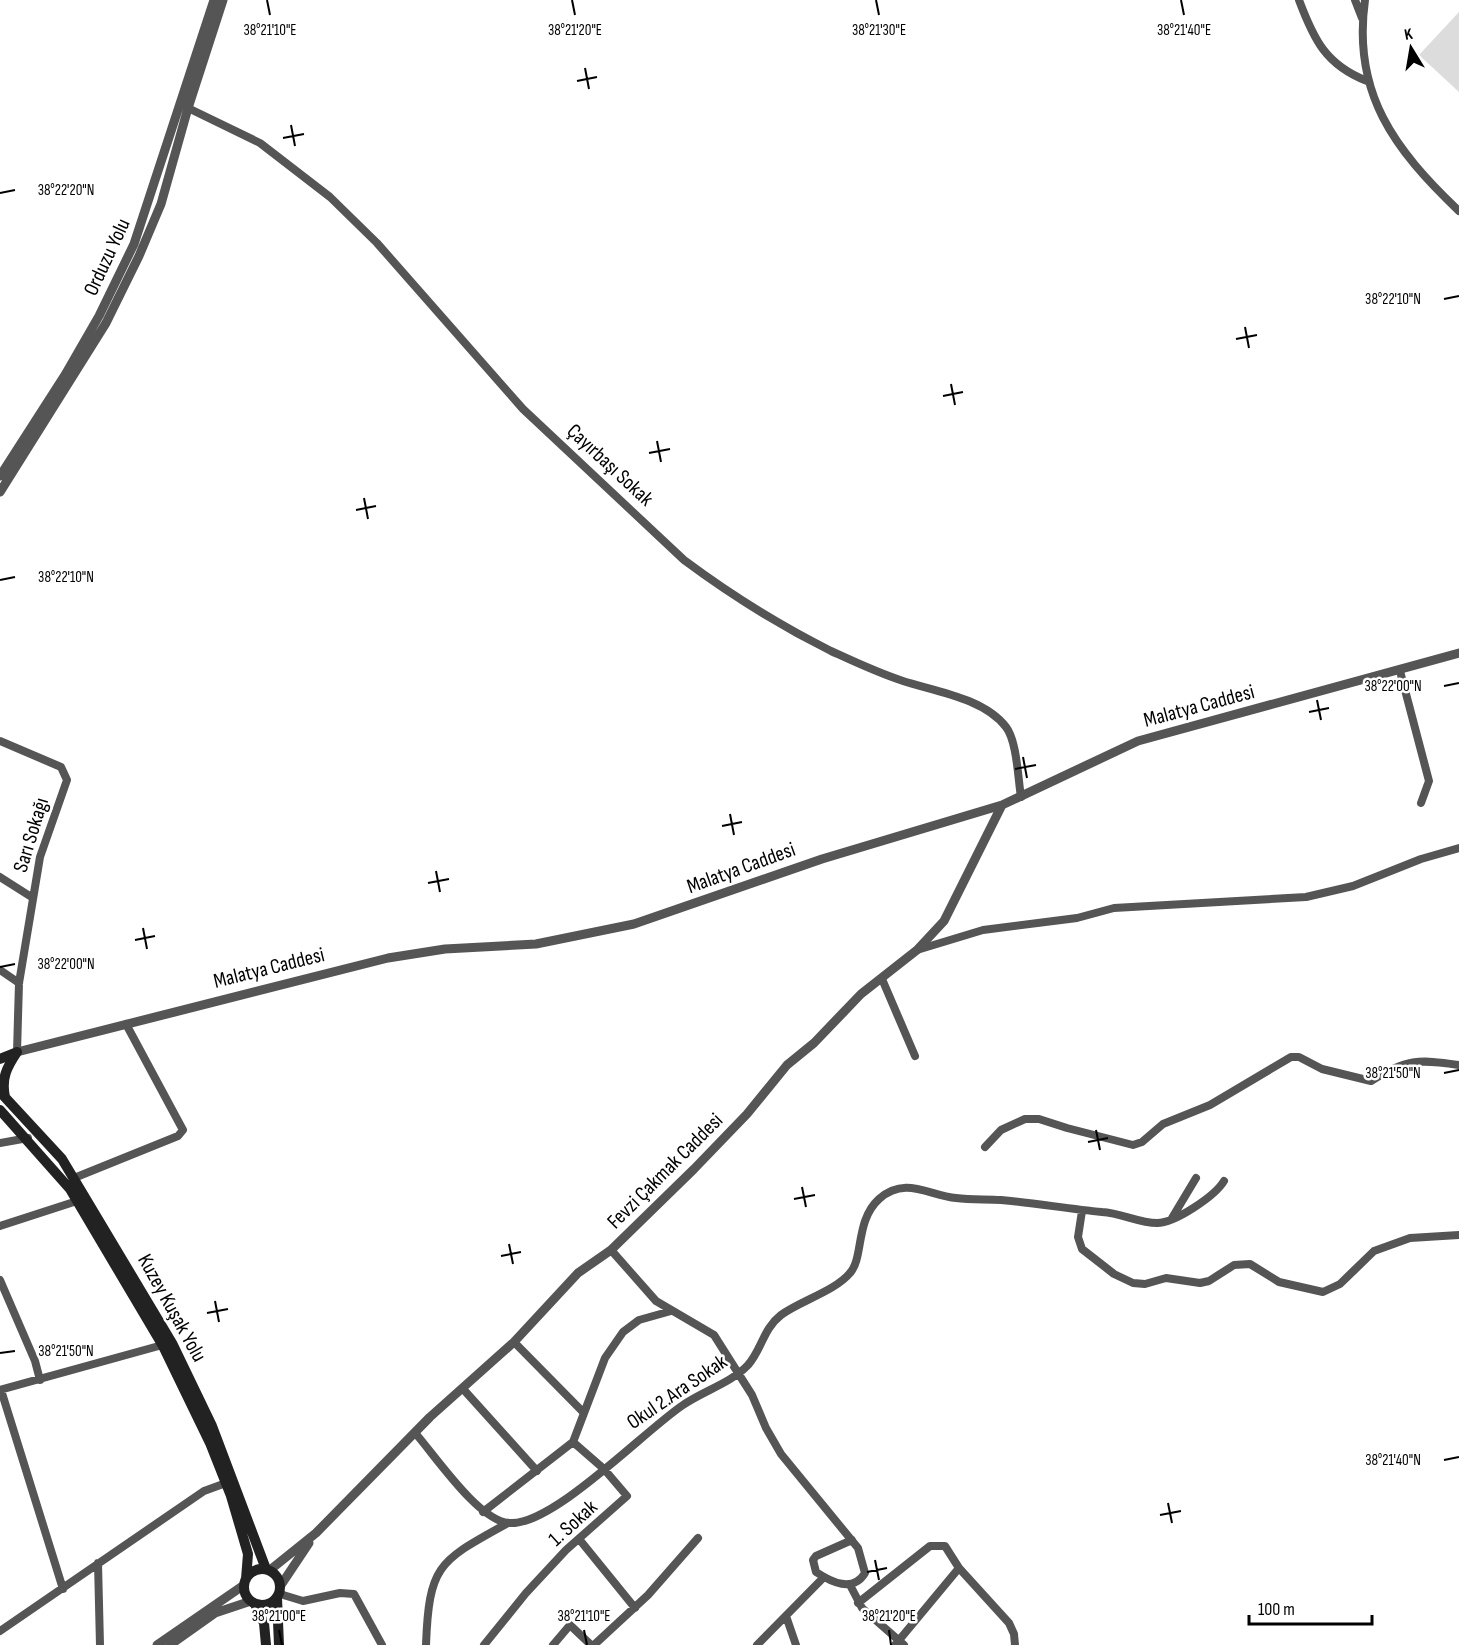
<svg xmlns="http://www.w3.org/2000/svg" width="1459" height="1645" font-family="'Sofia Sans Condensed',sans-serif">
	<rect width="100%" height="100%" fill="#fff"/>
	<path fill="#dcdcdc" d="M1459,12V92L1419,55Z"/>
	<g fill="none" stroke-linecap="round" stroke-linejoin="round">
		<path stroke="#555" stroke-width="8" d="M1299,0C1314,40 1326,65 1367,81
			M1355,0L1362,18
			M1365,0C1352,93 1394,149 1459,211
			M188,108L260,143L330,197L377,243L523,409L684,560C731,595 779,625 831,651C855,662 878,673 903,681C934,691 984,698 1006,727C1017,741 1018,779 1021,797
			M1400,671L1429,781L1421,803
			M0,741L61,767L67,780L40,857L19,983L17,1052
			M0,877L33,898
			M917,950L983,930L1077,918L1114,908L1306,897L1353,886L1421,859L1459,848
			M0,970L19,983
			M882,979L915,1056
			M0,1143L28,1138
			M985,1147L1001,1130L1025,1119H1039L1067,1128L1133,1145L1142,1142L1163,1124L1210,1105L1291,1057H1299L1322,1069L1371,1081C1406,1059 1418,1059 1459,1065
			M74,1178L178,1136L183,1130L126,1024
			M1082,1211L1078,1237L1082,1249L1114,1274L1133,1283L1145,1284L1166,1278L1200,1283L1209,1281L1234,1265L1250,1264L1279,1282L1323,1292L1340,1284L1374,1251L1410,1238L1459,1235
			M1172,1218L1196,1178
			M0,1226L77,1201
			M611,1250L656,1301L714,1335L752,1395L766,1428L781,1454L858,1548L865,1573C853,1593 831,1582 816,1572L813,1560L816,1556L852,1540
			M0,1280L35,1361L40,1380
			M514,1342L583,1412
			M0,1390L166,1344
			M1,1390L63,1589
			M464,1390L537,1471
			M416,1434C436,1457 479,1521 509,1523C552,1527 644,1431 683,1405C703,1391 731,1383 748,1365C762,1349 763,1329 781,1315C800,1301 835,1291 850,1273C864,1257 855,1221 879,1199C905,1176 928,1195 956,1198C971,1200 986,1199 1001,1200C1035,1203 1069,1209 1102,1212C1121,1213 1139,1223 1157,1223C1175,1223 1215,1196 1224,1181
			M483,1512L573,1442L605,1358L623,1332L639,1320L671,1311
			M579,1539L635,1608
			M98,1563L100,1645
			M850,1585L862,1608L904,1645
			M280,1594L303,1601L340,1593L354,1594L382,1645
			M858,1603L930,1546H945L959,1568L1009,1623L1014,1634L1015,1645
			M786,1616L796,1645
			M0,1631L204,1491L226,1483
			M426,1645C429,1563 440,1561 508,1523
			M484,1645L526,1593L566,1550L627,1496L604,1469L573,1442
			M553,1645L570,1625L591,1645
			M594,1645L648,1595L698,1538
			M757,1645L824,1577
			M895,1645L959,1568"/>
		<path stroke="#555" stroke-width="9" d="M0,476L65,375L99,316L134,244L214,0
			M0,492L106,323L139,256L161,204L188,108L223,0
			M17,1052L388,958L445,949L536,944L634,924L822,859L1002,805L1138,741L1459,653
			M270,1570L316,1533L430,1417L514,1342L578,1273L611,1250L694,1169L747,1114L787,1065L814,1043L861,994L917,950L944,921L1002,805
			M281,1585L309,1543
			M157,1645L244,1585
			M170,1645L215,1613L251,1601"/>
		<path stroke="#222" stroke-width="10" d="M0,1059L17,1052
			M0,1092L62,1159L172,1343L212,1426L266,1569
			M5,1097C1,1078 7,1067 17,1052
			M0,1110L70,1189L163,1346L210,1443L231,1496L248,1554L246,1579
			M244 1587a18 18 0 1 1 36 0a18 18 0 1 1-36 0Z
			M277,1598L279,1645
			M255,1604L264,1623L266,1645"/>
	</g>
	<path fill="none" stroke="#000" stroke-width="2" d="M267,0L270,15M572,0L575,15M876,0L879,15M1181,0L1184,15M585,68L589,89M577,81L597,77M291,125L295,146M283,138L304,134M0,193L15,190M1444,299L1459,296M1245,327L1249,348M1236,339L1257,335M951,384L955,405M943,396L963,392M657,441L661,462M649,453L670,449M364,498L368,519M356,510L376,506M0,580L15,577M1444,686L1459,683M1317,700L1321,720M1309,712L1329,708M1023,757L1027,778M1015,769L1036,765M730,814L734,835M722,826L742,822M436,871L440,892M428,883L449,879M143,928L147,949M135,940L155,936M0,967L15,964M1444,1073L1459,1070M1096,1130L1100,1150M1088,1142L1108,1138M802,1187L806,1207M794,1199L815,1195M509,1244L513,1264M501,1256L521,1252M215,1301L219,1322M207,1313L228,1309M0,1353L15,1351M1444,1460L1459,1457M1168,1503L1172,1523M1160,1515L1181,1511M875,1560L879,1580M867,1572L887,1568M279,1630L282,1645M584,1630L587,1645M889,1630L891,1645"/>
	<g text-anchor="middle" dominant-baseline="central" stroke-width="5" stroke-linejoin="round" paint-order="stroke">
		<g font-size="21" fill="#000" stroke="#fff">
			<text transform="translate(107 257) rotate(-65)">Orduzu Yolu</text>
			<text transform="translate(610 465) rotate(43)">Çayırbaşı Sokak</text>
			<text transform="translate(1199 706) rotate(-15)">Malatya Caddesi</text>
			<text transform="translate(31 835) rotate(-73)">Sarı Sokağı</text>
			<text transform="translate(741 868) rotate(-20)">Malatya Caddesi</text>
			<text transform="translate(269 968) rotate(-14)">Malatya Caddesi</text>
			<text transform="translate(665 1171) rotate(-45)">Fevzi Çakmak Caddesi</text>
			<text transform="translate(172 1308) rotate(61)">Kuzey Kuşak Yolu</text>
			<text transform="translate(677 1392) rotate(-34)">Okul 2.Ara Sokak</text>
			<text transform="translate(573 1523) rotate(-42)">1. Sokak</text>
		</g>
	</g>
	<g font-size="15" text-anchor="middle" fill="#000" stroke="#fff" stroke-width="5" stroke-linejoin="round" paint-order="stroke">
		<text x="1184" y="35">38°21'40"E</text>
		<text x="270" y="35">38°21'10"E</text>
		<text x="575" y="35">38°21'20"E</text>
		<text x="879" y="35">38°21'30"E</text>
		<text x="66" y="195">38°22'20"N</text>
		<text x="1393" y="304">38°22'10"N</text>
		<text x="66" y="582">38°22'10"N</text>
		<text x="1393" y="691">38°22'00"N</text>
		<text x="66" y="969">38°22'00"N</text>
		<text x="1393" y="1078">38°21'50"N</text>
		<text x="66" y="1356">38°21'50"N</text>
		<text x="1393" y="1465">38°21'40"N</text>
		<text x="279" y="1621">38°21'00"E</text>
		<text x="584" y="1621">38°21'10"E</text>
		<text x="889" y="1621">38°21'20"E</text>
	</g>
	<g transform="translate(1411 48) rotate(349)" stroke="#ffffff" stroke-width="4.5" paint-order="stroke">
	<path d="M0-4.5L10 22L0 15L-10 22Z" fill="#000000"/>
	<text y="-9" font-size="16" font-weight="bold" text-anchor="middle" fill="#000000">K</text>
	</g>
	<path d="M1249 1615v9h123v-9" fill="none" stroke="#000000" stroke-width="3"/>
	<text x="1258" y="1615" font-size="18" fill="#000000" stroke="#ffffff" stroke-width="4.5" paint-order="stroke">100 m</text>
</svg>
